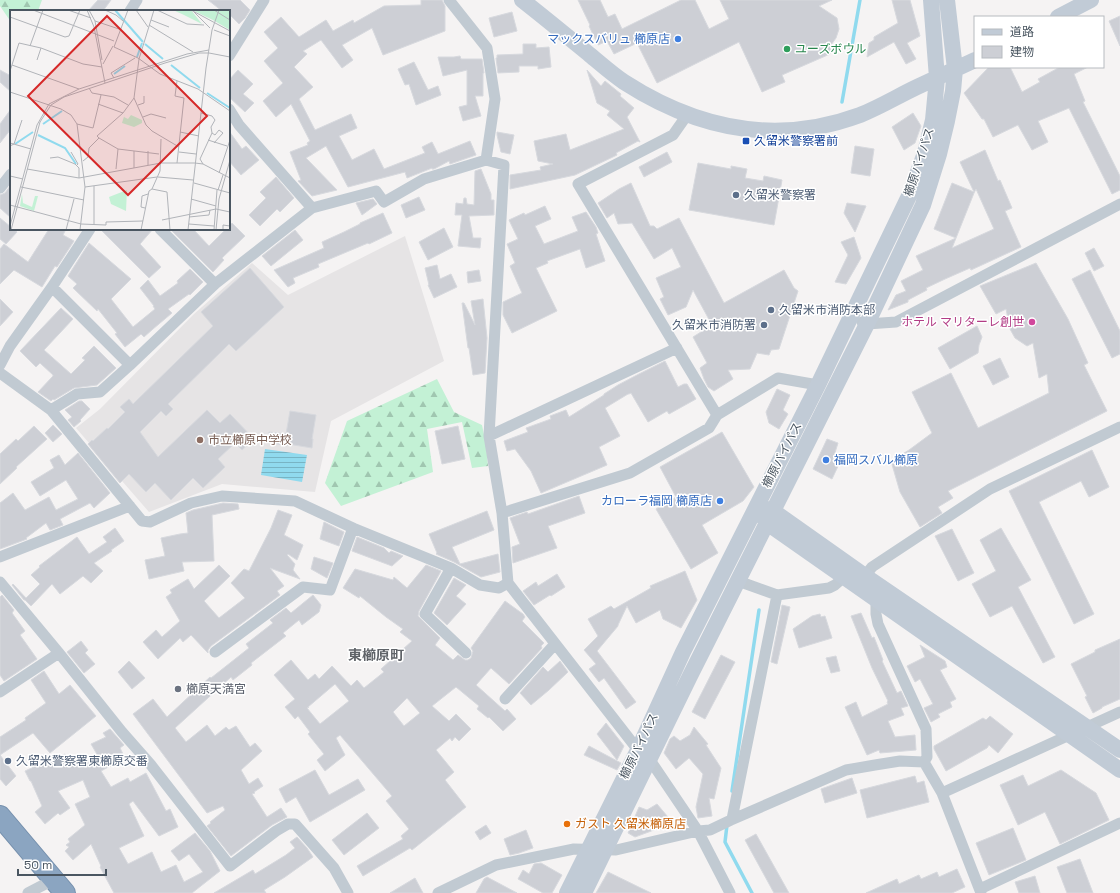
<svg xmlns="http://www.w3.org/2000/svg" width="1120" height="893" font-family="'Space Grotesk','Noto Sans JP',sans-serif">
	<defs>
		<pattern id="forest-firs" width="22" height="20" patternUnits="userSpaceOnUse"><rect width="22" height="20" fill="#c3f1d5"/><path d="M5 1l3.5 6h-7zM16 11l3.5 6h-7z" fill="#a0c6b0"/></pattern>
		<pattern id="water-rules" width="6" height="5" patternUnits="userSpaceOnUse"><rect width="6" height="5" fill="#90daee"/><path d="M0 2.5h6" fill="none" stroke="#78b4c4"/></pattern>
	</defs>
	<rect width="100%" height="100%" fill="#f5f3f3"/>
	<path fill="#e6e4e5" d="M405,236L444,361L331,421L315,492L222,484L149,512L76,428L100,409L194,314L252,263L288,295Z"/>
	<path fill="url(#forest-firs)" d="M0,0H42L38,11H11V22L0,6Z
		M437,379L454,412L482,425L486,444L488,466L472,468L462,422L427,429L433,472L341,506L325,483L347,421Z"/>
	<path fill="url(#water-rules)" d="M265,449L307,455L302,482L261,475Z"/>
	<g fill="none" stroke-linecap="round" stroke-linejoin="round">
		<path stroke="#90daee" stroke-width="3.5" d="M842,102L860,0
			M732,791L759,610
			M727,825L725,842L752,893"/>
	</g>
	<path fill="#cdcfd5" stroke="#d7d9de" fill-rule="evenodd" d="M98,0H111L103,11H88Z
		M208,0H240L250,10L245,18L239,24L229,14V11H222Z
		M421,0H442L445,6V31L383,55L372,28L342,45L353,60L342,68L321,40L303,51L307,54L294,67L313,87L299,99L315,130L351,114L357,128L339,136L352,160L374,149L384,169L425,153L422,147L432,142L438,154L470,141L476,155L450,164L449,161L434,169H432V168L407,178L405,172L348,187L326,146L306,158L337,190L312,196L298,181L301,180L290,152L308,145L307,143L310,141L291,104L276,117L263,101L283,83L264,61L278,48L264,32L281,17L299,37L326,20L333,31L353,20L354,23L384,6L421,5Z
		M578,0H600L608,17L615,14L622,29L681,0H695L709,29L729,19L720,0H832L819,6L837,18L839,29L836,38L831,45L830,54L782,75L785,82L762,92L739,42L657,83L637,43L614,54L607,41L598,45L589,26L590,25Z
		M892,0H910L920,36L907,43L916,59L906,64L894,42L867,57L869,43L874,40V37L898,23Z
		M512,12L517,31L494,37L489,18Z
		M1120,16V46L1109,21Z
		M523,44H536V48L549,47L551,67L538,69V66H519V72L498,73L496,58H497V55L523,54Z
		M460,56L461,59H482L484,73H483V96H475L481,116L463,121L459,107L467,105V70L443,76L438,57H454Z
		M414,62L428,90L438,86L441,95L416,105L409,84L405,85L398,69Z
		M989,67H1010L1022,92L1040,82L1038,79L1060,67H1088L1074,74L1085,101L1083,102L1120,176V190L1112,194L1069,108L1038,121L1048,142L1032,150L1018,125L993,137L984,119H982L964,93Z
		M0,70L11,76V92L0,82Z
		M238,70L253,84L243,94L254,103L245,112L229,97V80Z
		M587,70L601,86L605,81L621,94L620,96L634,108L627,117L640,142L638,141L616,153L617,155L575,175L510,189V175L541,170L540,167L553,164L538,161L534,141L566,134L570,150L624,129L607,115L610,111L597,103Z
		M11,109V129L0,143V124Z
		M913,113L921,126L915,143L904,150L892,127Z
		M229,131L242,149L246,146L259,160L241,175L229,161Z
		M497,132L514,135L510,154L501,152L497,135Z
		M855,146L874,149L870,176L851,173Z
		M985,150L998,181L1000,180L1012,208L1005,211L1021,247L971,270L970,268L945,279L926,288L927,290L908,300V302L888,310L896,295L906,291L901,281L923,270L916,256L956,238L934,229L952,183L974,192L960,162ZM976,189L994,229L952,248L974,193Z
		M667,152L672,162L644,177L639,167Z
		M698,163L731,169V166L747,169L745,178L763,181L764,176L782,180L774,225L689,210Z
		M481,169L491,194V200H494V215L469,216L473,238H481L480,248L458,246L462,215H455L456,203L463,204L464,198H466L467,204L474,205L475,171Z
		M276,177L294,198L280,212L277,209L260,226L249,215L266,198L260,192Z
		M631,183L650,226H654L657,229L679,218L724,303L784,270L794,288L798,291L779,349L771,350L769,355L757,353L750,369L728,370L733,379L714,391L708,387L704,379L700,368L707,363L693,337L712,325L693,290L686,307L668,315L660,299L664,297L656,278L681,267L672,248L654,259L632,223L618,224L614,213L607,218L598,203L619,189Z
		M11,185V218L0,208V195L5,193Z
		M419,197L425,210L406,218L401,205Z
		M373,199L377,204L362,215L356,203Z
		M847,203L866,206L855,232L844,213Z
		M545,206L551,219L535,226L544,244L578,231L572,217L586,212L596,227L598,233L596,234L605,261L586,268L580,249L547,261L548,263L536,268L557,311L512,333L503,315V302L522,293L510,266L515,263L507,244L518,239L509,220L524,213L525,215Z
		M383,213L392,233L369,244L368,243L318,264L319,267L293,278L295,283L288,287L274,270L324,248L322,242L344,232L360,224V223Z
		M0,218L11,227V229H13L17,232L6,244L0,239Z
		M232,223L245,236L222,258L224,260L213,272L170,229H193L209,246L226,229H229V226Z
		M444,228L453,247L428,260L419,242Z
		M49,229H66L63,235L74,241L57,267L55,266L42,287L14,270L0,284V249L4,244L28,262Z
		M100,229H153L140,244L161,267L149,278Z
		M295,230L303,240L271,266L262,256Z
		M854,237L861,258L846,284L835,282L848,255L841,242Z
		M89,243L131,279L111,299L133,327L155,309L153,306H154L140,288L148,280L160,296L178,283L177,281L190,269L203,282L190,295L189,294L168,309L172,313L153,329L144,337L141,334L125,347L115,334L117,333L98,309L97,311L73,288L77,284L68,276Z
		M1094,248L1104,266L1094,271L1085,253Z
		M1036,263L1068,319L1088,363L1084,365L1107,411L948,491L953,498L938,507L942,513L920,527L900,492L891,461L909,450L932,433L912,392L951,373L978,428L1049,393L1047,374L1039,378L1033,343L1027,346L1015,338L1010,329L1006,309L996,314L980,286Z
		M437,265L440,279L451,274L457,287L434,298L428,285H429L425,268Z
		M250,268L284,307L236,351L229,344L168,404L173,409L166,416L161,411L140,432L158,457L207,410L220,423L230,414L254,439L242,450L235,443L218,459L225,467L203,488L193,478L171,500L155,483L146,492L129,474L120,483L88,444L92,440L93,441L107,428L108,429L125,412L120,407L129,399L133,404L213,326L201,312Z
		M479,270L481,281L468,283L467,272Z
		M1090,270L1120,331V354L1112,358L1072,279Z
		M0,299L13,312L0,326Z
		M483,299L487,338L485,373L473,375L469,348H468L462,303H464L475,325L471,301Z
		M61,308L73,319L44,350L71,374L85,360L82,358L94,346L116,368L97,385L74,388L54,400L53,399L51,401L38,392L53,376V375L40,363L36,367L20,351Z
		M977,326L982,337L979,345L978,353L950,369L938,348Z
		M1000,358L1009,377L993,385L983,366Z
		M665,361L678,387L684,384H687L696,399L669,414L667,411L648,422L631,393L629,394H628L605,408L620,436L599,447L607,465L541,493L531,471L515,449L507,451L504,441L528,432L526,428L551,419L550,416L566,410L569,417L604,395V394L618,385L639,374Z
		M777,389L790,395L783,410L788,414L779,429L769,423L766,412Z
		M79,401H82L90,409L80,420L81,421L74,427L68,420L72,417L65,410Z
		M290,411L316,415L312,439H313L312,448L288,444L287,446L267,442L269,432L286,434Z
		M53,425L62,434L53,442L45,433Z
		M34,426L47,439L16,467L17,468L0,484V454L16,439L18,441Z
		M458,426L465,459L442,464L435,431Z
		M722,432L754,487L743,501L702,525L718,553L691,569L656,509L676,497L660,467Z
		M827,439L838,443L833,459L840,462L832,479L813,469Z
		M1092,450L1109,487L1089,497L1081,481L1039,502L1094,614L1074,624L1009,491Z
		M78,453L110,493L94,508L90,503L60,519L63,525L50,530L46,523L26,538L27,539L0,549V503L13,493L25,510L49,497L56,510L78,499L66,480L40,496L31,482L54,468L50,460L59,455L65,465Z
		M579,496L585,513L548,526L557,548L513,563L512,547L520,544L510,518L527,512L528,514Z
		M223,503L238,504L239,509L212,515L214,561L182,562L184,571L149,579L145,560L165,556L161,538L180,534L188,533L186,513L193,510Z
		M278,510L292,515L284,535L303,545L297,560L288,554L287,555L295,564L293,570L300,579L270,568L284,586L277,591L280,595L211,646L208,650V653L191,635L183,642L180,638L158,659L143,642L156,630L162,637L180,621L166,597L172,593L170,590L188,579L194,589L219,565L230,576L204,601L219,618L245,598L231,583L244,569L249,571L271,528Z
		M487,511L494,530L452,547L460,564L498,554L500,572L481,577L454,562L436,554L437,553L429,534Z
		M324,522L344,532L339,546L320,539Z
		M115,528L124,541L111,550L112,551L94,563L103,571L91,583L83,576L60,594L52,584L31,606L25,600H24L12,585L13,584L26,598L40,584L31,575L40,567L39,566L77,537L89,554L107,542L103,537Z
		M1001,528L1031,580L1018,587L1055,657L1043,663L1012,606L990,617L972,584L996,571L980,540Z
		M952,529L974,573L958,581L935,536Z
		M357,537L384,548L389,553L391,551L403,556L392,566L352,551Z
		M314,557L333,563L327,578L311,569Z
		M426,565L441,571L419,611L418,616L440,638L435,645L453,660L458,655L465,660H468L471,658L473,651L471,648L505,601L523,614L525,617L522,621L544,643L541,646L542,648L509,684L491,668L476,685L505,711L507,709L516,719L503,731L489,717L488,718L477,709L479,706L456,687L432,706L449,721L456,714L471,729L459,741L455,737L452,741L450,738L436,750L454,772L445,780L466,807L412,850L410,848L363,876L357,866L403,839L401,836L409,829L386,801L392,796L340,735L336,738L345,755L325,771L317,760L324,754L308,734L310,732L298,716L295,719L285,707L295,699L274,675L291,660L308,680L315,674L319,679L332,666L351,686L357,680L364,688L384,672L381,669L412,641L400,632L403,629L386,617L360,596L359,598L343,588L355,569L393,580L394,577L407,588ZM335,684L349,701L320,724L307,708L309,707H308ZM407,698L420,713L404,726L393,712Z
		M685,571L697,600L681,628L663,619L660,610L636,623L627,606L618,625V626L597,651L636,702L626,709L604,678L599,682L589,669L596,664L584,650L598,636L588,619L611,606L614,609L651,588L650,586Z
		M557,574L565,587L551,596L550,595L534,605L523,591L536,582L538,586Z
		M454,578L466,585L456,596L466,604L447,625L434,613Z
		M2,595L14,610L12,613L25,631L20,635L37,659L4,681L0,675V597Z
		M313,595L321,605L319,612L302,625L299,620L283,633L286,636L251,663L252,665L233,680L231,677L175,728L186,742L207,725L215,736L226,727L229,730L236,726L250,747L255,743L262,751L241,770L249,784L258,778L263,786L254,792L255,793L252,794L267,817L281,808L287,817L272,825L231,856L207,826L211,823L210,822L225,810L223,806L207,813L133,714L153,699L167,717L210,677L211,678L249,648L246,644L273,623L270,620L286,608L291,613Z
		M782,605L790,607L777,664L771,662Z
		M861,613L872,638L874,637L883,660L882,661L897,693L901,691L908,706L901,708L904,715L888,721L895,737L915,735L916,750L880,753L879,750L867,755L845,707L856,702L862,717L888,704L887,702L888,701L872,668L851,616Z
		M820,614L821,617L825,616L832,638L799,648L793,629L812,616Z
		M1120,639V699L1102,707V708L1093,713L1085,697L1087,696L1071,664L1095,652V650Z
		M81,641L88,650L85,653L95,664L84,673L67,652Z
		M920,645L945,661L947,667L940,670L956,699L950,702L952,707L938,714L940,717L931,722L924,708L933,704L920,679L915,682L907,666L925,657Z
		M721,655L735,662L705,719L692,712Z
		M836,656L840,671L831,673L826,658Z
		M129,661L145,678L132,689L118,672Z
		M560,661L568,672L549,690L531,705L520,693L543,667L548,672Z
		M44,671L59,694L70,685L96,716L50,753L33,733L0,755V737L26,720L25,718L46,703L31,680Z
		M990,716L1013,734L998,753L989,745L987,748L946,771L934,749V746L983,718L986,720Z
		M606,723L624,746L617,760L597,734Z
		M694,727L708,744L706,745L721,768L714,799L709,798L712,816L698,818L696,807L703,774L689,758L676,769L664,753L670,739L674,736L680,741L690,735Z
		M110,729L124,745L120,748L125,758L101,771L111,787L128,778L130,782L146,773L166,811L170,809L178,827L159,836L133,801L129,804L144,836L119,848L128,864L152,852L161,872L176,865L184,882L203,872L189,854L179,861L171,851L195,833L210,851L220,871L192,893H114L100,867L101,866L91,844L73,860L65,851L69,847L66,845L70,842L68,839L85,825L75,804L90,797L83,780L58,791L70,808L60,815L58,813L45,824L35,812L42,806L31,781H30L25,771L49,760L50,762L65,754L69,763L72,762L75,767L98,756L91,744L106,737L103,733Z
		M589,746L621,763L617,770L584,755Z
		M0,755L16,776L6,786L0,779Z
		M315,770L329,795L358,779L365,790L310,822L296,797L286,803L279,789Z
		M1061,770L1096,793L1109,820L1060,844L1045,812L1018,825L1000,785L1023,775L1028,786Z
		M915,776L917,783L924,781L929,802L867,818L860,790Z
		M852,778L857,793L825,803L821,789Z
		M657,804L673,823L635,837L628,833L639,807L647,810Z
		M367,813L379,828L344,855L332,840Z
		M486,825L491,833L480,840L475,832Z
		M1013,828L1026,860L989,875L976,843Z
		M526,830L533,848L519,853L510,855L504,839Z
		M756,834L789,893H774L745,840Z
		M297,837L307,848L313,857L285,877L264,890L266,893H214L253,870L255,874L286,855L295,848L290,842Z
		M1080,859L1093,893H1067L1057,867Z
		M541,863L562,875L552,893H543L518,879L523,870L529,874L534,864Z
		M957,869L965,887L952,893H866L897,879L899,884L919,875L921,879L937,872L939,877Z
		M608,872L651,893H596Z
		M1035,876L1040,893H1019L1015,882Z
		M487,877L517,893H476L484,879Z
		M415,878L423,893H390Z"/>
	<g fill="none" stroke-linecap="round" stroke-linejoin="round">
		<g stroke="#7690ad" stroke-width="22">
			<path id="highway" d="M0,816L65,893"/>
		</g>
		<path stroke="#c1cad2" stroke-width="11" d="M449,0L487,48L495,99L486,160
			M130,11L137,0
			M229,56L264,0
			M229,109L239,125L312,208
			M687,115L673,135L578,184L717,415
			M0,188L11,174
			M160,229L215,284
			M52,287L130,365
			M862,322L867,324L896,322L1120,204
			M0,365L10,346L52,287L90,229
			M0,373L51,410L142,521L150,522L191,503L222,496L295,501L353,528L451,568L480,585L499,588L508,583
			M51,410L77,394L100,392L130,365L215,284L312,208L376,191L384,202L424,179L486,160L504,165L489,436L502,513L508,583L638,750L650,760L698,831L730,893
			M489,436L677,348
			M502,513L630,473L709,428L717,415L778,378L818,385
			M0,557L130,506
			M451,568L425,614L466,653
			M865,576L872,567L990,489L1120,427
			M0,582L59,653L122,732L151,765L230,866L276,831L288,824H295L334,868L348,893
			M777,595L829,588L835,585L844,577
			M876,600V614L878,624L926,729L927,757L924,762
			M215,652L303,587L330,590L353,528
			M0,692L59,653
			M505,699L555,644
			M942,793L1120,712
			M732,819L777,595L738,581
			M980,889L1120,823
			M28,893L53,880
			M438,893L496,865L574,849L616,850L698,831L710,830L731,820L846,770L875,765L900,761L924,762L942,793L981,893"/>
		<path stroke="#c1cbd6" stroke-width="16" d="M522,0C545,18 568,37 590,55C601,64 612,74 624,82C697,129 776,146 860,115C880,107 898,96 917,87C936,78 956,69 975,60
			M1058,17L1091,0
			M764,508L773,511L865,576L1120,750
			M762,515L767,523L1120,770
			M567,893L638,750L683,652L818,385L909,196L925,153L933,120L937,78L931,0
			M584,893L690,676L867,324L923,205L939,154L947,121L953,91L955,69L947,0"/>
		<use href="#highway" stroke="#8ba5c1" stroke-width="20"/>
	</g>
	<g fill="#3f7fe0" stroke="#fff" stroke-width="1.5">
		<circle cx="678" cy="39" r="4"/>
		<circle cx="826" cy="460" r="4"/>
		<circle cx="720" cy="501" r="4"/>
	</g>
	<circle fill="#2e9e5b" stroke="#fff" stroke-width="1.5" cx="787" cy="49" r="4"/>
	<rect fill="#1a4fb4" stroke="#fff" stroke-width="1.5" x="742" y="137" width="8" height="8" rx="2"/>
	<g fill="#5c6f8a" stroke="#fff" stroke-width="1.5">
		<circle cx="736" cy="195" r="4"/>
		<circle cx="771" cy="310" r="4"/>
		<circle cx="764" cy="325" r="4"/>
		<circle cx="8" cy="761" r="4"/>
	</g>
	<circle fill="#d1479c" stroke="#fff" stroke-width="1.5" cx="1032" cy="322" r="4"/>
	<circle fill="#8d6e63" stroke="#fff" stroke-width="1.5" cx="200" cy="440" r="4"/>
	<circle fill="#6b7280" stroke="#fff" stroke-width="1.5" cx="178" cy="689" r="4"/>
	<circle fill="#e8710a" stroke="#fff" stroke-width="1.5" cx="567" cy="824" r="4"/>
	<g text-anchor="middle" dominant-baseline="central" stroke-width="3" stroke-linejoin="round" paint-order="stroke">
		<g font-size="12" fill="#366cbe" stroke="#fff" text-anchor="end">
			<text x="670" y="39">マックスバリュ 櫛原店</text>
			<text x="834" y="460" text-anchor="start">福岡スバル櫛原</text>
			<text x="712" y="501">カローラ福岡 櫛原店</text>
		</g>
		<g font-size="12" fill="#27864d" stroke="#fff" text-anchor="start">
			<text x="795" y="49">ユーズボウル</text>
		</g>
		<g font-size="12" fill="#164399" stroke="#fff" text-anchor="start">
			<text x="754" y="141">久留米警察署前</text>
		</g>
		<g font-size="12" fill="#4a5661" stroke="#fff">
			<text transform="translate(919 162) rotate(-72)">櫛原バイパス</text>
			<text transform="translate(782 455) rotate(-63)">櫛原バイパス</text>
			<text transform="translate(639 746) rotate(-64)">櫛原バイパス</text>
		</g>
		<g font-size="12" fill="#4e5e75" stroke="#fff" text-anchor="start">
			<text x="744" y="195">久留米警察署</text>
			<text x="779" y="310">久留米市消防本部</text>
			<text x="756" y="325" text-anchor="end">久留米市消防署</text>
			<text x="16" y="761">久留米警察署東櫛原交番</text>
		</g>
		<g font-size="12" fill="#b23c85" stroke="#fff" text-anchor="end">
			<text x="1024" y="322">ホテル マリターレ創世</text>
		</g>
		<g font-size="12" fill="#785e54" stroke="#fff" text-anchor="start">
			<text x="208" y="440">市立櫛原中学校</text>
		</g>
		<g font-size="12" fill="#5b616d" stroke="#fff" text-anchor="start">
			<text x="186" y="689">櫛原天満宮</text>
		</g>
		<g font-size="12" fill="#c56008" stroke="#fff" text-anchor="start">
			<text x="575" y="824">ガスト 久留米櫛原店</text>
		</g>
		<g font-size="14" font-weight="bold" fill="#5f6368" stroke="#fff">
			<text x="376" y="655">東櫛原町</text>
		</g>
	</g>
	<g transform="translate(10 10)">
		<rect width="220" height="220" fill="#f5f3f3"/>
		<path d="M182,0H220V20L203,10Z" fill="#c3f1d5"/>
		<path d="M116,100L114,107L118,109L121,105L132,110V113L124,117L112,113ZM117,180L116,201L101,194L99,187ZM12,184L13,193L22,197L25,186H28L24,201L10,196Z" fill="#c3f1d5"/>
		<path d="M163,0H181L192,14L174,5Z" fill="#c3f1d5"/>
		<path fill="none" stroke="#90daee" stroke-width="2" d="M105,0L133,32M135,34L153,49M127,47L132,33M161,55L190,78M104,64L115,56M197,83L220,98M33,114L52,101M28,125L55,138L66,154M5,134L23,122"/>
		<path fill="none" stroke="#b1b4b9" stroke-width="1" d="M23,0L104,31M58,0L81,8M77,0L84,17L95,73M79,0L85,11L92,50M95,0L106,5L113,11M118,0L104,37L128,48L150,64L188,79L220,101M126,0L138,17M147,0L177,14L194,15M181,0L220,21M204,0L220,10M184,2L200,18M0,7L55,27L59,26L70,0M141,10L159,17M85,11L109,19M139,15L183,42M204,20L220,26M20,36L33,0M199,43L220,47M27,50L31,38M93,54L103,36M2,55L69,79M0,61L9,33L31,38L73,54L92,57M104,68L101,63L125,48M79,78L82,83L104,87L118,95M0,82L51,99L61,105L67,114L75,177L70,220M124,88L136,115L142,121L169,137M88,94L113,103M128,95L134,93V86M191,103L202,106L205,110L201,117L202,123L205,125L209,120L213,123L204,133M133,107L141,104L156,108M67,114L83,118L91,85M170,122L189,126M89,128L108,139L149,144M198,130L217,136M0,133L21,139M0,136L4,134L12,110M124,141V158M138,141V155M61,142L68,154L66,156M169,142L186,144M40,148L48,147L65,154L69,158V168M73,151L78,147L79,138L89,128L87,126L113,103L124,88L129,49L144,0M167,153L174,88L165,86L167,71M193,154L190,149L202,123M17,159L69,168L151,153H185L193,154L220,168M106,159L108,139M209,163L220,130M0,166L13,169M148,167L183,170M184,173L220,183M11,177L74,190M75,177L147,167M142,179L157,182L160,220M208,180L213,165M181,189L206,196M0,195L71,214L96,215V212L133,211M135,198L131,197L132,186L138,184M179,207L199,205L200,200M152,210L206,199L220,202M179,214L204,216M84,215V176M0,216L27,115L39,94L69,79L177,44L199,40M1,220L30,112L41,95L54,87L155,53L189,43H199M56,220L64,189M131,220L139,181L142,179L150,161L151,129M178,220L196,58L202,20L209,0M204,220L207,180M206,220L209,189L220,150M213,220V215L220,216"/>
		<path fill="#d62828" fill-opacity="0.15" stroke="#d62828" stroke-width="2" d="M97,6L197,106L118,185L18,86Z"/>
		<rect width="220" height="220" fill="none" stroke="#4a5661" stroke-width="2"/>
	</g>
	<rect x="974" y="16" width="130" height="52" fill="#ffffff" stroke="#b7bbc0"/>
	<rect x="982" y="29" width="20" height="6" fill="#c1cbd6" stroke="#b7bbc0"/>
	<text x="1010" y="36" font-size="12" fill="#4a5661">道路</text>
	<rect x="982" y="46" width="20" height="12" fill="#cdcfd5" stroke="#b7bbc0"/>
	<text x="1010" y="56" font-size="12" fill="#4a5661">建物</text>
	<path d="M18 869v6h88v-6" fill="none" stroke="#4a5661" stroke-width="2"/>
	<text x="24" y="869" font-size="12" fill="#4a5661" stroke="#ffffff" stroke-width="3" paint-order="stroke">50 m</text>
</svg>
